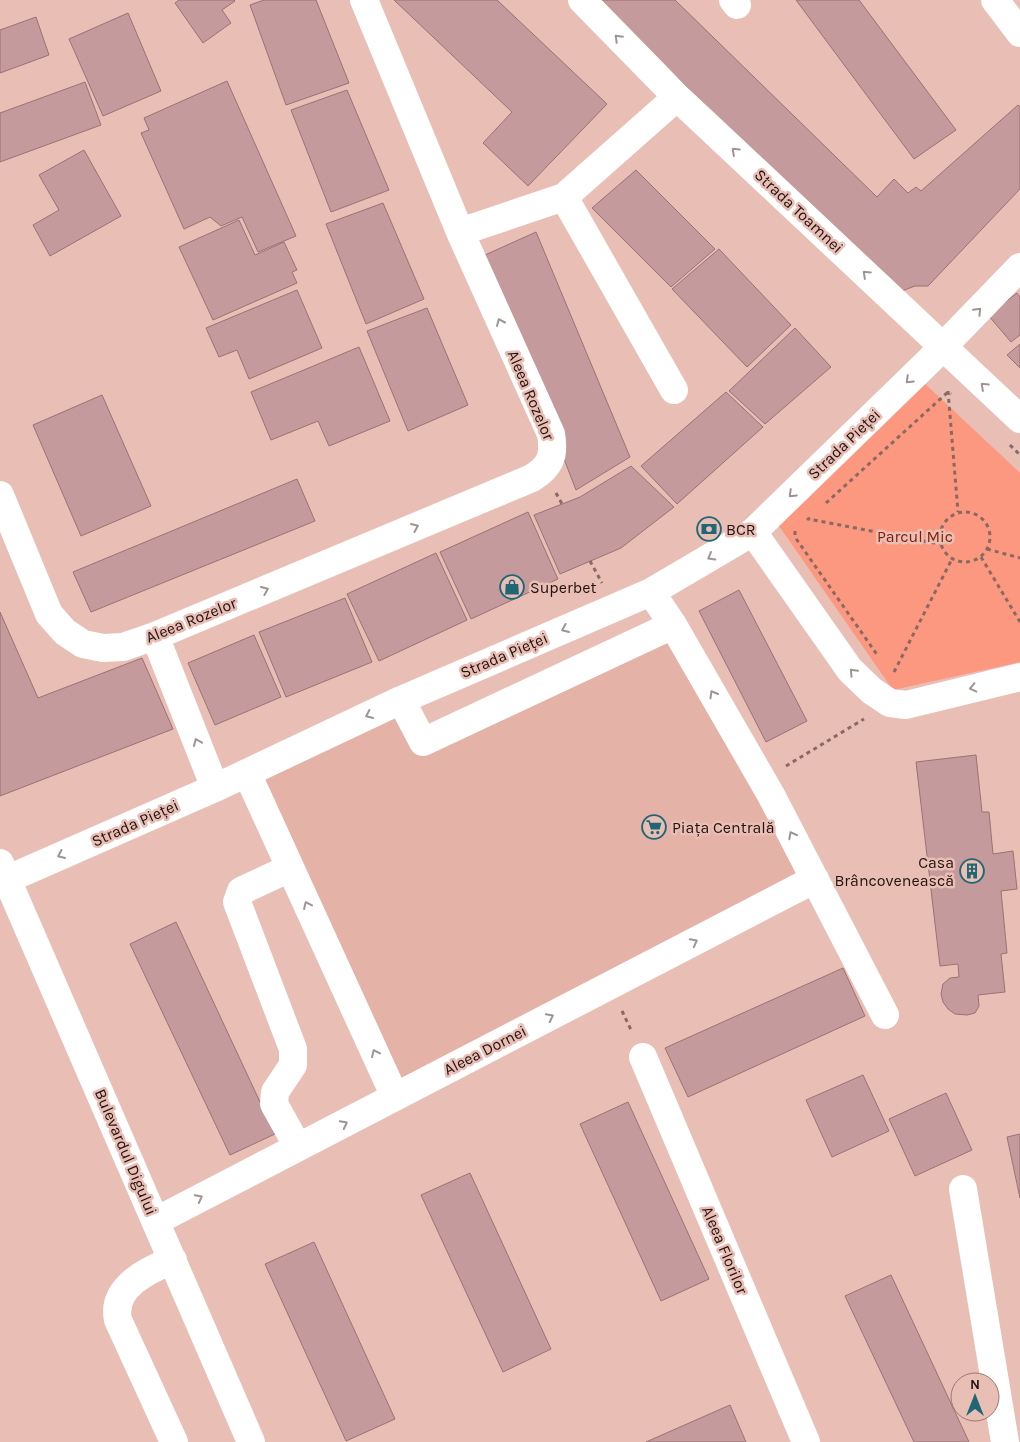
<svg xmlns="http://www.w3.org/2000/svg" width="1020" height="1442" font-family="Karla,sans-serif">
	<rect width="100%" height="100%" fill="#e9beb4"/>
	<path fill="#e4b2a6" d="M673,625L815,879L395,1097L247,773L401,700L423,742Z"/>
	<path fill="#fc9780" d="M922,381L1020,473V662L893,690L777,523Z"/>
	<path fill="#c59a9d" stroke="#9a7275" d="M179,0H234L235,1L222,10L231,23L203,43L175,3Z
		M264,0H316L349,83L286,105L250,5Z
		M394,0H497L607,104L528,186L483,143L512,112Z
		M597,0H675L877,197L894,179L908,193L916,187L921,191L1018,105L1020,107V189L928,286H915L899,292Z
		M796,0H859L956,130L914,159Z
		M128,13L161,91L103,116L69,39Z
		M36,17L49,55L0,73V30Z
		M227,81L296,236L258,252L242,217L221,226L210,217L184,229L141,133L149,130L144,118Z
		M85,82L101,125L0,162V113Z
		M347,90L389,190L331,212L291,110Z
		M84,150L121,216L50,256L33,225L59,210L39,175Z
		M636,170L715,249L671,287L592,208Z
		M383,203L424,299L366,324L326,224Z
		M239,220L255,255L284,242L297,270L292,272L297,283L213,320L179,247Z
		M536,232L630,457L576,490L485,255Z
		M719,249L791,325L747,367L672,289Z
		M297,290L322,348L249,379L237,350L219,357L206,328Z
		M1017,293L1020,297V335L1011,342L988,315Z
		M427,308L468,405L408,431L367,331Z
		M795,328L831,367L765,424L729,391Z
		M1020,344V368L1007,355Z
		M359,347L390,421L329,446L318,421L271,440L251,392Z
		M726,392L763,427L677,504L641,466Z
		M102,395L151,506L81,536L33,425Z
		M631,466L674,507L621,548L560,574L534,515L580,497Z
		M297,479L315,521L91,612L73,572Z
		M528,512L558,579L471,619L440,552Z
		M436,553L467,620L379,661L347,594Z
		M739,590L807,721L766,742L699,611Z
		M345,598L372,662L286,697L259,632Z
		M0,612L38,698L142,658L173,729L0,796Z
		M254,635L281,697L215,725L188,663Z
		M976,755L982,812H989L993,854L1013,851L1017,889L1001,891L1007,953L1001,954L1005,992L978,995L979,1006L975,1013L967,1015L955,1014L948,1009L943,1002L941,994L943,984L950,978L959,977L958,964L940,966L916,762Z
		M176,922L275,1134L230,1155L130,944Z
		M843,968L865,1016L688,1097L665,1048Z
		M863,1075L889,1131L832,1157L806,1100Z
		M946,1093L972,1150L915,1176L889,1119Z
		M628,1102L709,1279L661,1301L580,1124Z
		M1020,1134V1198L1007,1137Z
		M470,1173L551,1349L503,1372L421,1195Z
		M314,1242L395,1419L346,1441L265,1264Z
		M891,1275L969,1442H914L845,1296Z
		M730,1405L746,1442H646Z"/>
	<g fill="none" stroke-linecap="round" stroke-linejoin="round">
		<path stroke="#876a63" stroke-width="3" stroke-dasharray="4 4" stroke-linecap="butt" d="M948,391L958,512
			M1010,445L1020,455
			M556,493L562,504
			M826,503L948,392L951,394
			M940 537a25 25 0 1 1 50 0a25 25 0 1 1-50 0Z
			M810,518L808,519L940,544
			M795,531V535L797,540L878,656
			M987,549L1020,558
			M981,557L1020,622
			M590,561L602,583
			M894,672L952,559
			M786,766L864,719
			M622,1011L632,1032"/>
		<path stroke="#fff" stroke-width="28" d="M582,0L677,97L1020,419
			M733,0L737,5
			M995,0L1020,33
			M564,197L674,390
			M460,232L564,197L677,97
			M0,495L49,614L65,632L83,644L103,648L123,647L155,636L532,478C550,467 555,456 551,434L460,232L364,0
			M753,532L850,670L872,691L890,703L906,705L1020,677
			M651,592L673,625L771,795L885,1015
			M155,636L215,788
			M401,700L423,742L673,625
			M247,773L395,1097
			M0,863L251,1442
			M290,868L241,891L237,902L293,1049V1065L275,1092L274,1104L298,1147
			M8,879L215,788L401,700L651,592L753,532L930,360L1020,267
			M643,1057L806,1442
			M963,1189L1005,1442
			M156,1221L815,879
			M173,1260C148,1270 111,1287 118,1320L174,1442"/>
	</g>
	<defs><path id="oneway-chevron" d="M-2-3.5L2.5 0L-2 3.5" fill="none" stroke-width="1.6" stroke-linecap="round" stroke-linejoin="round" transform="scale(1.25)"/></defs>
	<g stroke="#9c9593">
		<use href="#oneway-chevron" transform="translate(618 38) rotate(-135)"/>
		<use href="#oneway-chevron" transform="translate(735 151) rotate(-137)"/>
		<use href="#oneway-chevron" transform="translate(866 274) rotate(-137)"/>
		<use href="#oneway-chevron" transform="translate(978 311) rotate(-46)"/>
		<use href="#oneway-chevron" transform="translate(500 322) rotate(-114)"/>
		<use href="#oneway-chevron" transform="translate(909 380) rotate(136)"/>
		<use href="#oneway-chevron" transform="translate(984 386) rotate(-137)"/>
		<use href="#oneway-chevron" transform="translate(792 494) rotate(136)"/>
		<use href="#oneway-chevron" transform="translate(415 527) rotate(-23)"/>
		<use href="#oneway-chevron" transform="translate(711 557) rotate(150)"/>
		<use href="#oneway-chevron" transform="translate(265 590) rotate(-23)"/>
		<use href="#oneway-chevron" transform="translate(565 629) rotate(157)"/>
		<use href="#oneway-chevron" transform="translate(853 672) rotate(-133)"/>
		<use href="#oneway-chevron" transform="translate(973 688) rotate(167)"/>
		<use href="#oneway-chevron" transform="translate(713 694) rotate(-120)"/>
		<use href="#oneway-chevron" transform="translate(369 715) rotate(155)"/>
		<use href="#oneway-chevron" transform="translate(197 742) rotate(-112)"/>
		<use href="#oneway-chevron" transform="translate(792 835) rotate(-118)"/>
		<use href="#oneway-chevron" transform="translate(61 855) rotate(156)"/>
		<use href="#oneway-chevron" transform="translate(307 905) rotate(-115)"/>
		<use href="#oneway-chevron" transform="translate(694 942) rotate(-28)"/>
		<use href="#oneway-chevron" transform="translate(550 1017) rotate(-27)"/>
		<use href="#oneway-chevron" transform="translate(375 1053) rotate(-115)"/>
		<use href="#oneway-chevron" transform="translate(344 1124) rotate(-27)"/>
		<use href="#oneway-chevron" transform="translate(199 1198) rotate(-27)"/>
	</g>
	<defs>
		<g id="bank-ring" transform="scale(1.25)"><circle r="9.5" fill="#e9beb4" stroke="#1f6775" stroke-width="1.5"/><path d="M-6-4H6V4H-6ZM0-2.3a2.3 2.3 0 1 0 0 4.6a2.3 2.3 0 1 0 0-4.6Z" fill="#1f6775"/></g>
		<g id="shop-ring" transform="scale(1.25)"><circle r="9.5" fill="#e9beb4" stroke="#1f6775" stroke-width="1.5"/><path d="M-5-2.5h2.3a2.7 3.5 0 0 1 5.4 0H5L5.5 6h-11ZM-1.5-2.5h3a1.5 2.3 0 0 0-3 0Z" fill="#1f6775"/></g>
		<g id="supermarket-ring" transform="scale(1.25)"><circle r="9.5" fill="#e9beb4" stroke="#1f6775" stroke-width="1.5"/><path d="M-6-5.5h2.5l.6 2H6L4.5 2H-2.5L-4.4-4H-6ZM-1.5 3.2a1.3 1.3 0 1 0 .1 0ZM3 3.2a1.3 1.3 0 1 0 .1 0Z" fill="#1f6775"/></g>
		<g id="building-ring" transform="scale(1.25)"><circle r="9.5" fill="#e9beb4" stroke="#1f6775" stroke-width="1.5"/><path d="M-4-6H4V6H1V3H-1V6H-4ZM-2.5-4.3h1.7v1.8h-1.7ZM.8-4.3h1.7v1.8H.8ZM-2.5-1h1.7V.8h-1.7ZM.8-1h1.7V.8H.8Z" fill="#1f6775"/></g>
	</defs>
	<g fill-rule="evenodd">
		<use href="#bank-ring" x="709" y="529"/>
		<use href="#shop-ring" x="512" y="587"/>
		<use href="#supermarket-ring" x="654" y="827"/>
		<use href="#building-ring" x="972" y="871"/>
	</g>
	<g text-anchor="middle" dominant-baseline="central" stroke-width="5" stroke-linejoin="round" paint-order="stroke">
		<g font-size="16" fill="#221310" stroke="#e9beb4">
			<text transform="translate(799 211) rotate(43)">Strada Toamnei</text>
			<text transform="translate(531 395) rotate(67)">Aleea Rozelor</text>
			<text transform="translate(844 444) rotate(-44)">Strada Pieței</text>
			<text transform="translate(191 620) rotate(-22)">Aleea Rozelor</text>
			<text transform="translate(504 655) rotate(-23)">Strada Pieței</text>
			<text transform="translate(135 823) rotate(-24)">Strada Pieței</text>
			<text transform="translate(485 1050) rotate(-27)">Aleea Dornei</text>
			<text transform="translate(126 1152) rotate(67)">Bulevardul Digului</text>
			<text transform="translate(725 1250) rotate(67)">Aleea Florilor</text>
		</g>
		<g font-size="16" fill="#221310" stroke="#e9beb4" text-anchor="start">
			<text x="726" y="529">BCR</text>
			<text x="530" y="587">Superbet</text>
			<text x="672" y="827">Piața Centrală</text>
			<text x="954" y="862" text-anchor="end">Casa<tspan x="954" dy="18">Brâncovenească</tspan></text>
		</g>
		<g font-size="16" fill="#811e07" stroke="#e9beb4">
			<text x="915" y="536">Parcul Mic</text>
		</g>
	</g>
	<g transform="translate(975 1397)"><circle r="24" fill="#e9beb4" stroke="#997a72"/>
	<path d="M0-4L9 19L0 12L-9 19Z" fill="#1f6775"/>
	<text y="-8" font-size="14" font-weight="bold" text-anchor="middle" fill="#221310">N</text>
	</g>
</svg>
